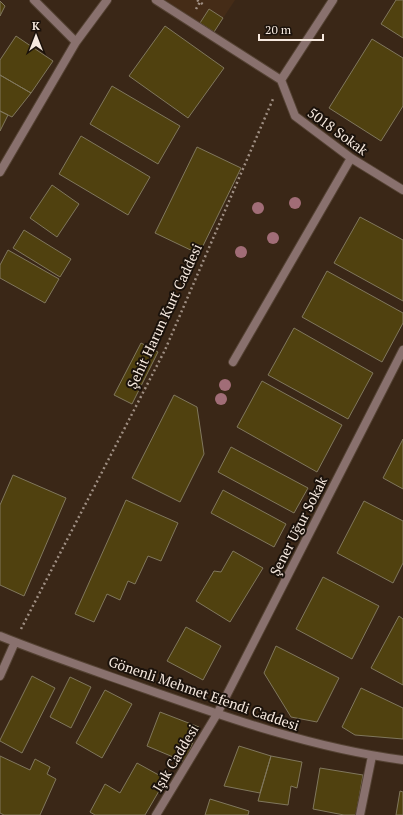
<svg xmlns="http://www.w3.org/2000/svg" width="403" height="815" font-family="'PT Serif',serif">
	<rect width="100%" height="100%" fill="#3a2717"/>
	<path fill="#452c17" d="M165,0H235L214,32Z"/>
	<path fill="#50410f" stroke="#80775d" d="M396,0H403V38L381,24Z
		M0,1L5,6L0,16Z
		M209,9L223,18L214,32L200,23Z
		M165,26L224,68L188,118L129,76Z
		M16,36L53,61L31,93L0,75V60Z
		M372,39L403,58V106L381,141L329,108Z
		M0,75L31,93L12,117L0,111Z
		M112,86L180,126L158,164L90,124Z
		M0,111L8,115L0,131Z
		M81,136L150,177L128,215L59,174Z
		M197,147L241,168L199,254L155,233Z
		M52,185L79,204L57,237L30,218Z
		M360,217L403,240V301L334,263Z
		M24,230L71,259L60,277L13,248Z
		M8,250L59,279L45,303L0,278V265Z
		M327,271L403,313V323L382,362L302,317Z
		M294,328L373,373L348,419L268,375Z
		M141,343L158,352L132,404L114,395Z
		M262,381L342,425L317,472L237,427Z
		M174,395L197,407L204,454L180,502L132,478Z
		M403,439V489L383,478Z
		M231,447L308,488L294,513L218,472Z
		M13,475L66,498L24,596L0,585V505Z
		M223,490L286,524L274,547L211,513Z
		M126,500L178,523L161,561L148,556L135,584L128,581L120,600L107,594L94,622L75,614Z
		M364,501L403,521V563L393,583L337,553Z
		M233,551L263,568L230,622L196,601L214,571L221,572Z
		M323,577L379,606L352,659L296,629Z
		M399,616L403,619V685L371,668Z
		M186,627L221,646L203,680L167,661Z
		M276,646L339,678L317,722L291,717L264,673Z
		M32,676L55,688L22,753L0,741V740Z
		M70,677L91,687L71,728L50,717Z
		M361,688L403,708V739L355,735L342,727Z
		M105,690L132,704L102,758L76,743Z
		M160,712L199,727L185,762L147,746Z
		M239,746L271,756L260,793L224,786Z
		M0,756L30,770L35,759L50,767L47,774L56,779L40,815H4L0,813Z
		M271,756L302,762L297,788L291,786L288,805L258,801Z
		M137,763L166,779L145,815H95L90,812L105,784L120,793Z
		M320,768L363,775L356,815H344L313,809Z
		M400,791L403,792V815H396Z
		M210,799L249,811L248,815H205Z"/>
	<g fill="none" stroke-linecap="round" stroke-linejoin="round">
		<g stroke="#544233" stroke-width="10">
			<path id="minor" d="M34,0L76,42
				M156,0L281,80L295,116L351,158L403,190
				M281,80L333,0
				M0,172L76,42L107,0
				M233,362L351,158
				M0,636C47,655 95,671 143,688C228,718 313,748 403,760
				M0,676L15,642
				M360,815L372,756"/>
		</g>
		<g stroke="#544233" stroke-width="10">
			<path id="tertiary" d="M156,815L217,714L403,350"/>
		</g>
		<path stroke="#9f8f83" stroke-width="2.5" stroke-dasharray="2 3" stroke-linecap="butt" d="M197,0L204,5
			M196,9L200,2
			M21,629L165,350L273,99"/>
		<use href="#minor" stroke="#89716e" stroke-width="8"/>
		<use href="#tertiary" stroke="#89716e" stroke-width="8"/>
	</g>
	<g fill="#a16d77">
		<circle cx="295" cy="203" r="6"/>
		<circle cx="258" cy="208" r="6"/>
		<circle cx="273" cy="238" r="6"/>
		<circle cx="241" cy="252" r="6"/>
		<circle cx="225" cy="385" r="6"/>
		<circle cx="221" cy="399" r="6"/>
	</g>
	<g text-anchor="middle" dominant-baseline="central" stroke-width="4" stroke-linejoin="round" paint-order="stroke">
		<g font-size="14" fill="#f6e9df" stroke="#1b120b">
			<text transform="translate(338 131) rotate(36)">5018 Sokak</text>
			<text transform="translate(164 316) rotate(-65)">Şehit Harun Kurt Caddesi</text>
			<text transform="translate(298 526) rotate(-63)">Şener Uğur Sokak</text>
			<text transform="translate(204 693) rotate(19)">Gönenli Mehmet Efendi Caddesi</text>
			<text transform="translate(175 758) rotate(-59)">Işık Caddesi</text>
		</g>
	</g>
	<g transform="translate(36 36)" stroke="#1b120b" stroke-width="3" paint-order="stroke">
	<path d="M0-3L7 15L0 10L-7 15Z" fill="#f6e9df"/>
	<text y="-6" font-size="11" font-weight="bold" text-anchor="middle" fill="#f6e9df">K</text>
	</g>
	<path d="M259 34v6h64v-6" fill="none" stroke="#f6e9df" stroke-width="2"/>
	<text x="265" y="34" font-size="12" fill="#f6e9df" stroke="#1b120b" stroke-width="3" paint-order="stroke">20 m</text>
</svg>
